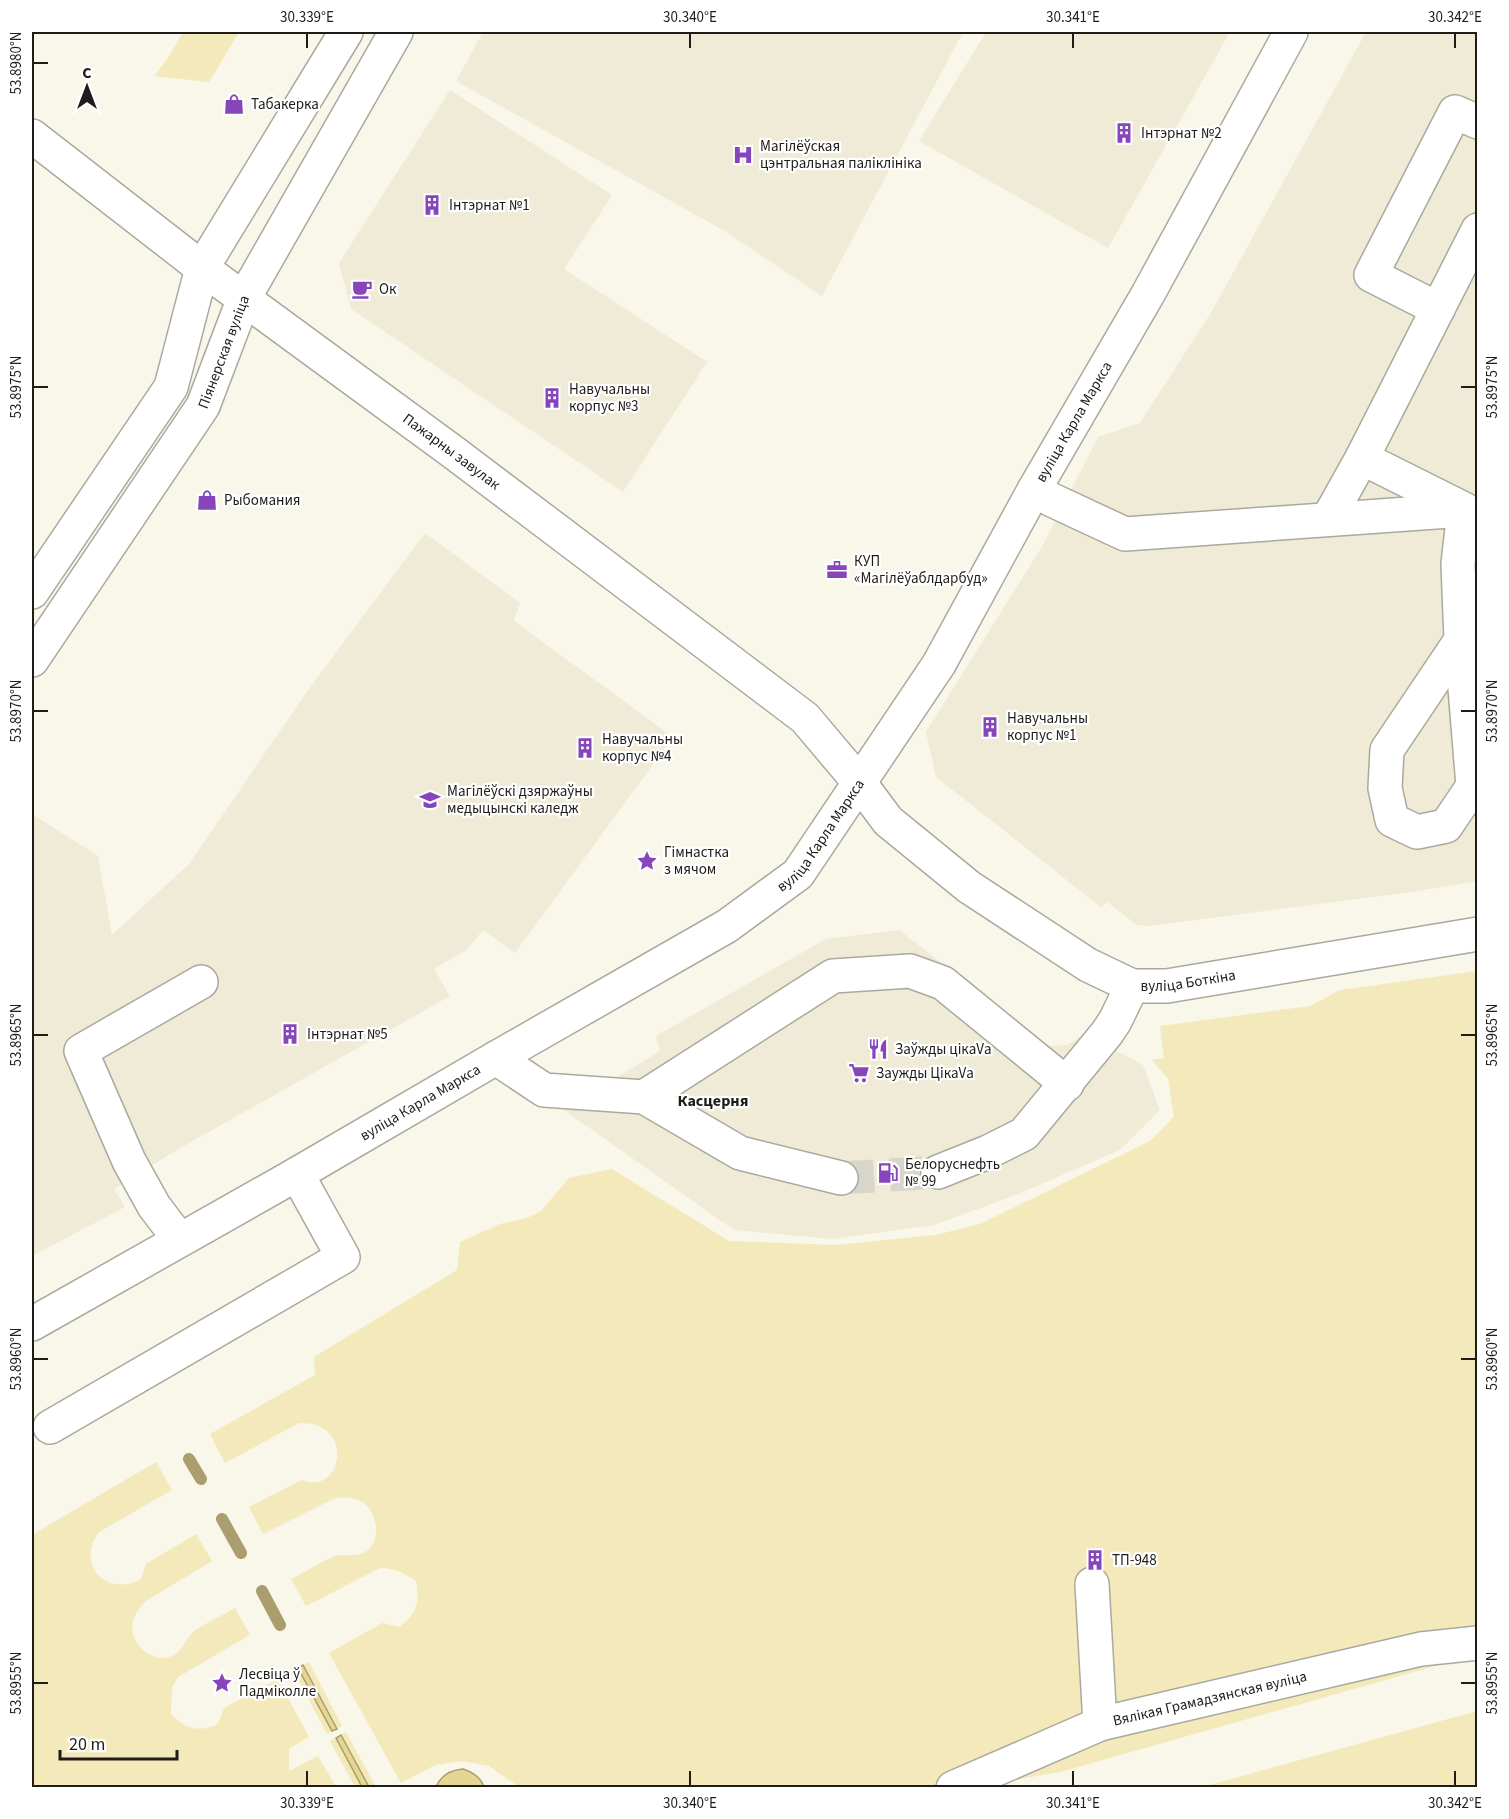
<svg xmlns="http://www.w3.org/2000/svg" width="1509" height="1819" font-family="'Source Sans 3',sans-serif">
	<rect width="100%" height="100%" fill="#f9f6ea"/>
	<path fill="#efebd7" d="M483,32H963L822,296L723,230L456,81Z
		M986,32H1230L1108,248L919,141Z
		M1366,32H1477V881L1404,893L1149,926L1137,925L1107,902L1101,907L936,777L926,732L1043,545L1098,437L1140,423L1212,311Z
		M450,90L612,195L564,269L707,362L623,492L351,309L339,263Z
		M425,533L520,603L514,621L673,737L515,953L483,930L466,950L434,969L450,996L175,1151L114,1189L125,1207L32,1256V814L98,856L112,935L190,863L306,693Z
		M899,930L1048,1046L1067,1045L1085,1034L1143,1065L1160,1110L1120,1150L1016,1195L934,1225L833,1239L734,1230L564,1110L660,1051L656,1036L826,939Z"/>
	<path fill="#f3e9ba" d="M183,32H239L209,82L154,76L168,58Z
		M1477,971V1654L1064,1771L977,1787H519L489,1766L462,1761L435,1765L401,1783L329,1653L382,1623L399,1627C417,1615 420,1602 416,1581C404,1573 395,1568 380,1568L306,1606L291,1579C305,1572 319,1563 333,1557C341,1553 352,1557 361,1554C381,1547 379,1520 368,1507C359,1497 345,1496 333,1499L263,1534L249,1507L302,1480C343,1497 356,1420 299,1423L225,1463L210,1434L315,1375L314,1357L457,1270L460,1242L500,1224L527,1218L541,1211L569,1178L612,1169L729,1241L837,1245L936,1235L980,1224L1150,1141L1174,1117L1168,1079L1152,1060L1164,1058L1160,1026L1310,1006L1340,990Z
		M156,1462L172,1490L99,1532C75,1564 106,1598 141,1579L146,1564L196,1534L212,1561L146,1601C137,1609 130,1621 133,1634C137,1651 161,1666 177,1653C184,1647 187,1637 194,1631C207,1622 222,1616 235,1608L250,1635L178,1677L172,1687L171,1714C186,1729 199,1733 218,1724L224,1708L278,1679L309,1737L289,1749V1771L318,1756L336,1787H32V1535Z
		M309,1662L342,1726L337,1729L303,1665Z
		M298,1668L332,1731L327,1734L293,1670Z
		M1477,1711V1787H1202Z
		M346,1732L376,1787H369L341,1735Z
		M336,1738L362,1787H355L330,1741Z"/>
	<path fill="#e6d693" stroke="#aa9e6e" stroke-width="1.5" d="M303,1665L337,1729L332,1731L298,1668Z
		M341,1735L369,1787H362L336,1738Z
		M463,1769C472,1772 481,1777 484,1787H436C441,1775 450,1770 463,1769Z"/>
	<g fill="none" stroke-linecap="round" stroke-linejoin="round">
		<path stroke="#aa9e6e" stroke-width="12" d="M189,1459L201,1479
			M222,1519L241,1553
			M262,1591L280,1625"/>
		<path stroke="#d8d5cb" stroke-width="33" stroke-dasharray="33 16" stroke-linecap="butt" d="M841,1178L938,1172"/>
		<g stroke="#aba99e" stroke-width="36">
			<g id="minor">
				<path id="s1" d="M32,136L202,268L453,452L805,718L859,782L888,821L969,887L1088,965L1132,986H1167L1478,934"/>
				<path d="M1438,309L1371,275L1455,112L1478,122"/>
				<path d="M1362,458L1464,509"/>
				<path d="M1034,490L1052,500L1125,534L1464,510L1458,564L1461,640L1473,786L1446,826L1417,832L1392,820L1385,788L1387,750L1461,640"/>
				<path d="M1328,519L1362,458L1478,230"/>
				<path d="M496,1058L544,1090L644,1097L740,1153L841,1178"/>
				<path d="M644,1097L833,976L910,971L943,983L1067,1084"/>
				<path d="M938,1172L988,1152L1024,1134L1107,1033L1115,1021L1132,986"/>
				<path d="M179,1239L154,1206L129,1161L81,1051L201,982"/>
				<path d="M50,1427L343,1257L297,1174"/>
				<path d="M1092,1584L1100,1724"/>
				<path id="s2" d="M953,1788L1100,1724L1421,1649L1478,1643"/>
			</g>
		</g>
		<g stroke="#aba99e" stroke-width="36">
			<g id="major">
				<path d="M32,592L171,387L202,268L346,32"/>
				<path id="s3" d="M32,660L203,406L244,298L396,32"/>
				<path id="s4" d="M32,1324L297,1174L496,1058L727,926L798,874L939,664L1034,490L1148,294L1291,32"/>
			</g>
		</g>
		<use href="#minor" stroke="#fff" stroke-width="33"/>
		<use href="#major" stroke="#fff" stroke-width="33"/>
	</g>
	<path fill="none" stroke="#1e1d19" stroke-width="2" d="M307,33V48M690,33V48M1073,33V48M1455,33V48M33,63H48M33,387H48M1461,387H1476M33,711H48M1461,711H1476M33,1035H48M1461,1035H1476M33,1359H48M1461,1359H1476M33,1683H48M1461,1683H1476M307,1771V1786M690,1771V1786M1073,1771V1786M1455,1771V1786"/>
	<defs>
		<g id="shop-bare" transform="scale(1.62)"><path d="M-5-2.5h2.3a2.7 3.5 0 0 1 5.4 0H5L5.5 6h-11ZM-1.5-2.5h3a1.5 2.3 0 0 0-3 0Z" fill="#8645ba" stroke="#fff" stroke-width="2.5" paint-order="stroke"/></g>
		<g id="building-bare" transform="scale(1.62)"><path d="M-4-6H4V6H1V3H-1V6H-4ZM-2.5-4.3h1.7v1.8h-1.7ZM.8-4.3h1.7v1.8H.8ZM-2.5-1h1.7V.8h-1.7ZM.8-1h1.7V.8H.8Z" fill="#8645ba" stroke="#fff" stroke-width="2.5" paint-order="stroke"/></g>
		<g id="hospital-bare" transform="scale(1.62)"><path d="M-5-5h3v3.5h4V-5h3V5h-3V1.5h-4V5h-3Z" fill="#8645ba" stroke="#fff" stroke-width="2.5" paint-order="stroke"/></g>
		<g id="cafe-bare" transform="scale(1.62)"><path d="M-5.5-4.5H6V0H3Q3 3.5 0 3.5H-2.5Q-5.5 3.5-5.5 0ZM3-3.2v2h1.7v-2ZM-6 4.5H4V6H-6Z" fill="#8645ba" stroke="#fff" stroke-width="2.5" paint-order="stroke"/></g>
		<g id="office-bare" transform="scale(1.62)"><path d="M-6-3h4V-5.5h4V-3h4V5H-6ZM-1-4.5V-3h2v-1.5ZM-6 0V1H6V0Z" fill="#8645ba" stroke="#fff" stroke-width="2.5" paint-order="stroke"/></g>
		<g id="university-bare" transform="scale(1.62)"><path d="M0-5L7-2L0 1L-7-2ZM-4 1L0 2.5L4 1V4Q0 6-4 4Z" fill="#8645ba" stroke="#fff" stroke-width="2.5" paint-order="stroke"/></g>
		<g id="sight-bare" transform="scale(1.62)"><path d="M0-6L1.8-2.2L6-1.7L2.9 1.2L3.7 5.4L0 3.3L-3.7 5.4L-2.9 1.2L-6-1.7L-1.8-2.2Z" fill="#8645ba" stroke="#fff" stroke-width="2.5" paint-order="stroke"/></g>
		<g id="restaurant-bare" transform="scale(1.62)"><path d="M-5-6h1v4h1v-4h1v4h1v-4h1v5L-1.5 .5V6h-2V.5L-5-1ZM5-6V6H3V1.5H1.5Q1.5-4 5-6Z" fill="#8645ba" stroke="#fff" stroke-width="2.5" paint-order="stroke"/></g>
		<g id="supermarket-bare" transform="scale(1.62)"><path d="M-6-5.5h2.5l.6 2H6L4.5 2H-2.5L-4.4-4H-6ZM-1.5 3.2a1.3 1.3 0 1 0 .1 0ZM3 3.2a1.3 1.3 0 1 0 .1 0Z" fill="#8645ba" stroke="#fff" stroke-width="2.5" paint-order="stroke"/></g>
		<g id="fuel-bare" transform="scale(1.62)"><path d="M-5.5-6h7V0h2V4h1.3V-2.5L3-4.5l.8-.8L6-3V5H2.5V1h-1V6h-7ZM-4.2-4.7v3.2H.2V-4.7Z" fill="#8645ba" stroke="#fff" stroke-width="2.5" paint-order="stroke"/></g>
	</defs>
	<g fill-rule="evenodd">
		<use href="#shop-bare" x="234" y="104"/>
		<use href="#building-bare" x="1124" y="133"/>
		<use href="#hospital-bare" x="743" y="155"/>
		<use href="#building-bare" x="432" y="205"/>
		<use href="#cafe-bare" x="362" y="289"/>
		<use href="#building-bare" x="552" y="398"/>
		<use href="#shop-bare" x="207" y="500"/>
		<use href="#office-bare" x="837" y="570"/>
		<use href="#building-bare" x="990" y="727"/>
		<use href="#building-bare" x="585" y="748"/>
		<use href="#university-bare" x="430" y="800"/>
		<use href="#sight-bare" x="647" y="861"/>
		<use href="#building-bare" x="290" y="1034"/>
		<use href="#restaurant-bare" x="878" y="1049"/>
		<use href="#supermarket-bare" x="859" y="1073"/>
		<use href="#fuel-bare" x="888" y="1173"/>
		<use href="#building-bare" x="1095" y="1560"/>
		<use href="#sight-bare" x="222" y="1683"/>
	</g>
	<g text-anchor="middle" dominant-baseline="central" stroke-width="4.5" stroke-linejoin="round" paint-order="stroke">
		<g font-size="15" fill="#1e1d19" stroke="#fff" text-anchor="start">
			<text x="251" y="104">Табакерка</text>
			<text x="1141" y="133">Інтэрнат №2</text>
			<text x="760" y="146">Магілёўская<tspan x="760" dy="17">цэнтральная паліклініка</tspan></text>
			<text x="449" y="205">Інтэрнат №1</text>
			<text x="379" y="289">Ок</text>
			<text x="569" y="389">Навучальны<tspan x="569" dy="17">корпус №3</tspan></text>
			<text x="224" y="500">Рыбомания</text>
			<text x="854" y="561">КУП<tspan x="854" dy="17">«Магілёўаблдарбуд»</tspan></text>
			<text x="1007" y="718">Навучальны<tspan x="1007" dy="17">корпус №1</tspan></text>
			<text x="602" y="739">Навучальны<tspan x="602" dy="17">корпус №4</tspan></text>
			<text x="447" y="791">Магілёўскі дзяржаўны<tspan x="447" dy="17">медыцынскі каледж</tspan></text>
			<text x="664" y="852">Гімнастка<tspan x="664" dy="17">з мячом</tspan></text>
			<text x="307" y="1034">Інтэрнат №5</text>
			<text x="895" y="1049">Заўжды цікаVа</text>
			<text x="876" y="1073">Заужды ЦікаVа</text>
			<text x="905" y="1164">Белоруснефть<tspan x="905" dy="17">№ 99</tspan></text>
			<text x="1112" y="1560">ТП-948</text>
			<text x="239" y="1674">Лесвіца ў<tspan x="239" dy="17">Падміколле</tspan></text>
		</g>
		<g font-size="15" fill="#1e1d19" stroke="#fff">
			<text stroke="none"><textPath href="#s3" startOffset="364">Піянерская вуліца</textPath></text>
			<text stroke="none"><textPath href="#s4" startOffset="1419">вуліца Карла Маркса</textPath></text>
			<text stroke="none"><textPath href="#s1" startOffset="525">Пажарны завулак</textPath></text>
			<text stroke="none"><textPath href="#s4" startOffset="933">вуліца Карла Маркса</textPath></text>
			<text stroke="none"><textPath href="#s1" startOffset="1452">вуліца Боткіна</textPath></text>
			<text stroke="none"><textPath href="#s4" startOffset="447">вуліца Карла Маркса</textPath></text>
			<text stroke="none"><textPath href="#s2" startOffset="273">Вялікая Грамадзянская вуліца</textPath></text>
		</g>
		<g font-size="16" font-weight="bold" fill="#1e1d19" stroke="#fff">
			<text x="713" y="1101">Касцерня</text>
		</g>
	</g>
	<rect width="1509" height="1819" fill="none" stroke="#ffffff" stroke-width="66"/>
	<g transform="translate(87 87)" stroke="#ffffff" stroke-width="4.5" paint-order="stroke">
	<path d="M0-4.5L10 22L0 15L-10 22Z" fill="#1e1d19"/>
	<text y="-9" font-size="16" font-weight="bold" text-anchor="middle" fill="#1e1d19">С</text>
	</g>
	<path d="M60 1750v9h117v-9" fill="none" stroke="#1e1d19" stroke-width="3"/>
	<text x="69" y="1750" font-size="18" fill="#1e1d19" stroke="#ffffff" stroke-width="4.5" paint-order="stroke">20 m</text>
	<rect x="33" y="33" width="1443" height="1753" fill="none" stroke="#1e1d19" stroke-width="2"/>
	<g font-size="15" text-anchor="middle" fill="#1e1d19">
		<text x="307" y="22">30.339°E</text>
		<text x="690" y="22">30.340°E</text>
		<text x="1073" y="22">30.341°E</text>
		<text x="1455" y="22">30.342°E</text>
		<text transform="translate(16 63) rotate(-90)" y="5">53.8980°N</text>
		<text transform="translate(16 387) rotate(-90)" y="5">53.8975°N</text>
		<text transform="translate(1492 387) rotate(-90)" y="5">53.8975°N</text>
		<text transform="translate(16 711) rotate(-90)" y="5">53.8970°N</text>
		<text transform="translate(1492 711) rotate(-90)" y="5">53.8970°N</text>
		<text transform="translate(16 1035) rotate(-90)" y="5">53.8965°N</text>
		<text transform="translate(1492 1035) rotate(-90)" y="5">53.8965°N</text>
		<text transform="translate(16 1359) rotate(-90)" y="5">53.8960°N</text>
		<text transform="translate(1492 1359) rotate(-90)" y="5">53.8960°N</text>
		<text transform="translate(16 1683) rotate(-90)" y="5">53.8955°N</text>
		<text transform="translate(1492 1683) rotate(-90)" y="5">53.8955°N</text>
		<text x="307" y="1808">30.339°E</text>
		<text x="690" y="1808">30.340°E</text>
		<text x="1073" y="1808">30.341°E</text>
		<text x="1455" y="1808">30.342°E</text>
	</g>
</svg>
